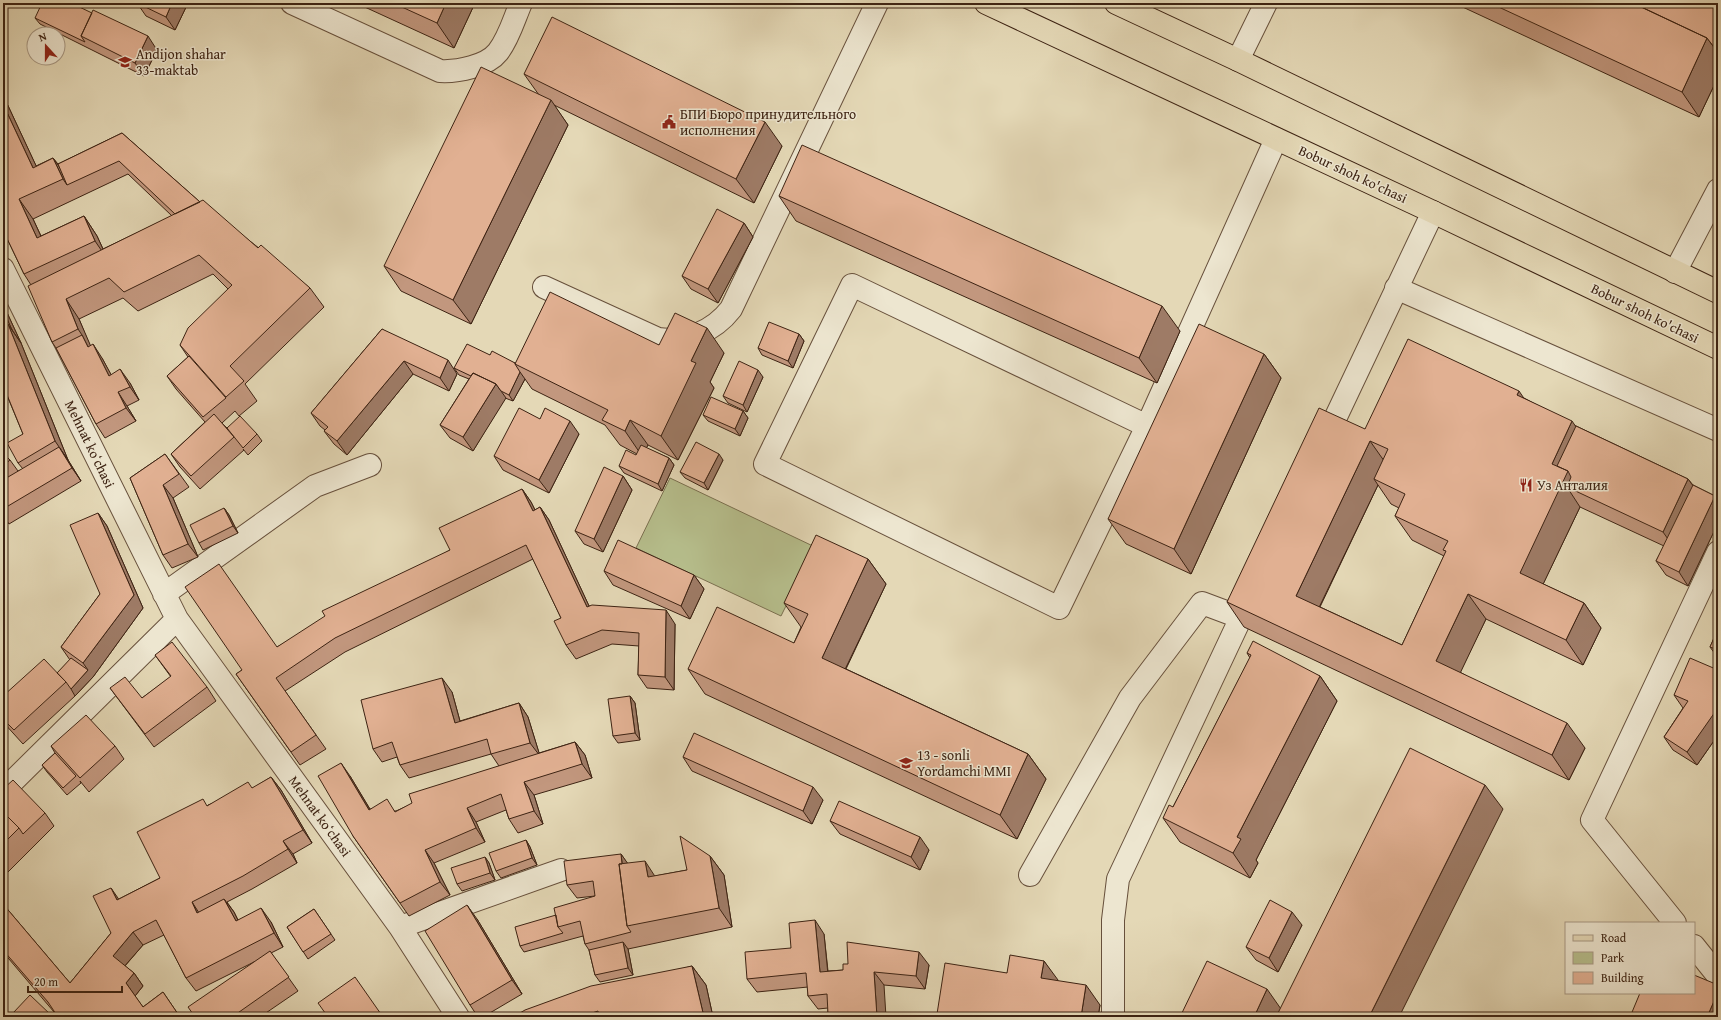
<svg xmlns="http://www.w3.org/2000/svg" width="1721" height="1020" font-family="'Gentium Book Plus',serif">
	<rect width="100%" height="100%" fill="#e4d8b6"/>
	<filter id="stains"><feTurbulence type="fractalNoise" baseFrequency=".005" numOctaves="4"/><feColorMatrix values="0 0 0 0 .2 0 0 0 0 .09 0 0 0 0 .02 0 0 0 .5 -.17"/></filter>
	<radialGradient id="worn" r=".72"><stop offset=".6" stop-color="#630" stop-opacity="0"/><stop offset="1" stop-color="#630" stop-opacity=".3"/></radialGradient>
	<path fill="#b6be8c" stroke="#7a7050" d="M670,478L815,547L781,616L636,548Z"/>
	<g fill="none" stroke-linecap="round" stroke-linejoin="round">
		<g stroke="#67503c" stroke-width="24">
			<path id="minor" d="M292,3L440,71C458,72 487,66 498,52C509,38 514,19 521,3
				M1238,60L1266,3
				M3,269L177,619L3,791
				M1675,272L1718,190
				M852,285L1147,426L1059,608L765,464Z
				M544,287L658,339C686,343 714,331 731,309L877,3
				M1396,288L1718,430
				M1147,426L1276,139
				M1324,442L1433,212
				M164,594L315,486L370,465
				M177,619L400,927L458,1017
				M1030,875L1130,698L1202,603L1242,618
				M1675,923L1592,820L1718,552
				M400,927L561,870
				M1694,946L1718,976
				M1113,1017V920L1118,879L1252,594"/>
		</g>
		<g stroke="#3d2313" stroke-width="24">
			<path id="major" d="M986,3L1433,212L1718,348
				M1116,3L1238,60L1718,292"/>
		</g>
		<use href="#minor" stroke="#ede6d0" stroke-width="22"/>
		<use href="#major" stroke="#e4d8b6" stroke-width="22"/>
	</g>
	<path fill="#c2977e" stroke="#3d2313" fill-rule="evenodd" d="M100,3H111L109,7Z
		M137,3H188L175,30L146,16Z
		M356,3H475L454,48Z
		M1454,3H1718V77L1699,117Z
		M35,18L157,50L144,76L40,24Z
		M524,74L782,146L754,203L554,105L568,125L471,324L401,291L384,266L539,95Z
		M3,95L36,166L53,158L58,164L122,133L200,202L310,288L324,307L245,384L257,401L239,416L235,411L222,423L227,428L257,434L262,441L248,455L243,449L244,450L200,489L180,467L171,454L205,422L176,389L167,376L188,357L180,345L228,289L213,274L138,311L123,298L79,319L90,346L102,358L111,375L130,383L139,400L127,406L136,421L105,438L96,424L56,348L52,342L31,285L24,274L3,230ZM128,174L172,216L103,249L97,236L84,216L41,236L33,219Z
		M779,196L1180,331L1157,383L796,221Z
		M744,223L753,237L718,303L691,289L682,276Z
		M3,304L21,343L68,460L81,481L9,524L3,515V453L10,460L18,471L23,469L18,463L23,434L6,393L3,396Z
		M382,329L457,374L449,391L413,374L347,455L334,444L324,431L325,430L320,426L311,413Z
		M799,334L804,341L793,368L762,355L758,348Z
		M659,345L724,353L710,382L714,388L678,460L648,445L646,448L669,458L674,465L662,491L624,473L619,466L636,455L637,454L620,445L605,425L532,389L525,379L513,401L505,398L473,451L450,438L440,425L469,379L459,375L454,368L490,355L515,363Z
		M1264,354L1281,378L1191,574L1126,544L1108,519Z
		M763,377L747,412L728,403L723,396Z
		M1524,398L1576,426L1688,479L1693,485L1715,496L1718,500V523L1688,586L1666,575L1656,561L1664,546L1580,507L1543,584L1584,603L1601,628L1583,665L1486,619L1460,672L1585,748L1569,780L1244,627L1227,602L1365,429ZM1378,485L1391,504L1399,508L1395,516L1412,540L1444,556L1402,645L1320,607Z
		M743,411L748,418L740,436L708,421L703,415Z
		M579,434L549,493L503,470L494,456Z
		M165,454L189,487L173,498L198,557L172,568L163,555L130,478Z
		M723,460L708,490L685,478L680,472Z
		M623,476L632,490L603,552L584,544L575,531Z
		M522,489L531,502L535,510L540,507L549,520L589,606L675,624L674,690L647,688L638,675L639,646L612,644L576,659L566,645L561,618L533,559L345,652L285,691L326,749L300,765L236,674L277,647L450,550Z
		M224,508L229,515L238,533L203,550L199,543Z
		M98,513L107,526L143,608L93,677L75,696L23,744L3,722V696L57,673L70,660L61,647L100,594Z
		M868,559L886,584L846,669L1028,754L1046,779L1017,839L705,694L688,669L794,643L801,627L784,603Z
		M604,571L694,575L704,589L690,619L613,585Z
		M1718,629V658L1710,647Z
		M1247,653L1320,676L1337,701L1256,860L1258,863L1250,878L1180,842L1163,818L1173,807L1250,658Z
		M155,655L207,687L216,701L154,747L110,688L142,698L171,677Z
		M1718,670V735L1697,765L1673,750L1664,737L1683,708L1674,695Z
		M452,692L460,721L519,703L528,717L539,753L575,742L585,755L592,778L534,795L543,824L518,833L509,819L506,810L476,822L485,842L434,863L450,895L409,916L353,836L350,776L370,809L396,811L499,766L491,754L409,778L400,765L397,757L382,762L373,749Z
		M630,696L635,703L640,740L618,743L613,736Z
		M51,746H115L124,759L89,792L80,781L81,783L67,795L47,772L42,765L55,753Z
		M683,757L823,800L812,824L692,771Z
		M271,777L281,790L312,843L293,854L297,863L252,889L227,902L234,912L238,920L271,922L283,947L271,953L298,991L260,1017H195L254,962L196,991L186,978L164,935L143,945L125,966L134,973L143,986L135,996L143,1007L163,992L180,1017H16L13,1013L51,1015L54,1012L3,952V904L70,983L111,933L119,899L160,878L208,805L253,788Z
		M3,789L45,813L54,826L3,877Z
		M830,821L929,850L920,870L840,834Z
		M526,840L530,847L537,865L501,878L496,871Z
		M621,854L627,863L655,876L687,870L710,856L724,875L732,927L628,949L633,975L600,982L595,975L589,950L585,944L583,936L524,952L520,946L556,915L595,896L577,898L567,885Z
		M485,857L489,863L495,880L462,891L457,884Z
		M314,909L335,940L308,959L287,927Z
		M477,919L522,994L483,1017H478L470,1005Z
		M1302,925L1278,972L1256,960L1246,947Z
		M824,934L828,971L929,965L925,989L884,985L828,1014V1008L818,1009L808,996V987L757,992L747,979L791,948Z
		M1044,961L1057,981L1100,1005L1098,1017H939L937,1014L1007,973Z
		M692,966L706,985L713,1017H513Z"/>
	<path fill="#9e7b66" stroke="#3d2313" d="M106,3H111L109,7Z
		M172,3H188L175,30L166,17Z
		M446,3H475L454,48L437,23Z
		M1636,3H1659L1652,16L1635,4Z
		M148,36L157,50L144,76L135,63Z
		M1707,38L1718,53V77L1699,117L1682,92Z
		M3,95L46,187L33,168L3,104Z
		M551,100L568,125L471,324L453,300Z
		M765,122L782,146L754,203L736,179Z
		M53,158L67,177V185L63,179Z
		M19,199L33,219L51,258L37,238Z
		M84,216L97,236L108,260L95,241Z
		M744,223L753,237L718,303L708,289Z
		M66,299L79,319L92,349L88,347L82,335L78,329Z
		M3,304L21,343L12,330L3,310Z
		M1162,306L1180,331L1157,383L1139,358Z
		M8,324L21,343L68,460L55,441Z
		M707,328L724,353L710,382L714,388L678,460L661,436L691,361Z
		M799,334L804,341L793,368L788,361Z
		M93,344L102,358L119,389L109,376Z
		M1264,354L1281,378L1191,574L1174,549Z
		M448,360L457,374L449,391L440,378Z
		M404,361L413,374L347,455L337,441Z
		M120,369L130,383L139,400L130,387Z
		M758,370L763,377L747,412L743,405Z
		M520,372L525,379L513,401L509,395Z
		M496,384L506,398L473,451L463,437Z
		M1519,391L1536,416L1517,395Z
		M118,392L127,406L136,421L126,408Z
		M743,411L748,418L740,436L735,429Z
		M630,420L648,445L642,456L625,431Z
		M570,421L579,434L549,493L539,480Z
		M1572,421L1589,446L1567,487L1580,507L1537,597L1520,573L1552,464Z
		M1370,441L1387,465L1374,479L1378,485L1313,620L1296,596Z
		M59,447L68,460L81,481L72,468Z
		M719,454L723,460L708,490L704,483Z
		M669,458L674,465L662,491L658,484Z
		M623,476L632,490L603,552L594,539Z
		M1688,479L1702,498L1677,552L1663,532Z
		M163,485L173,498L198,557L188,544Z
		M522,489L531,502L542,524L533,511Z
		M1715,496L1718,500V523L1688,586L1679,572Z
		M540,507L549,520L596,621L587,607Z
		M224,508L229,515L238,533L233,526Z
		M98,513L107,526L143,608L93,677L75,696L71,689L88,670L83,663L134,595Z
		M868,559L886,584L839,682L822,658Z
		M694,575L704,589L690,619L681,606Z
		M1468,594L1486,619L1454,686L1436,661Z
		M1584,603L1601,628L1583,665L1566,640Z
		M666,610L675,624L674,690L665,677Z
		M1320,676L1337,701L1256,860L1258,863L1250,878L1233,853L1237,837Z
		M442,678L452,692L464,736L455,723Z
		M630,696L635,703L640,740L635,733Z
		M519,703L528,717L540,756L530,743Z
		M1718,705V735L1697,765L1687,752Z
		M1567,723L1585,748L1569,780L1552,755Z
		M575,742L585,755L592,778L582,764Z
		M1028,754L1046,779L1017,839L1000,815Z
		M341,763L350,776L378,823L369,810Z
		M271,777L281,790L312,843L303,830Z
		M524,782L534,795L543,824L534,811Z
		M1485,785L1503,809L1399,1017H1369Z
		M813,787L823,800L812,824L803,811Z
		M467,808L476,822L485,842L476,828Z
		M920,837L929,850L920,870L911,857Z
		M526,840L530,847L537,865L532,858Z
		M283,841L293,854L297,863L288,849Z
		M425,850L434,863L450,895L440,882Z
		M621,854L631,868L630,926Z
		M710,856L724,875L732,927L719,908Z
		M485,857L489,863L495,880L490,873Z
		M645,861L658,881L648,877Z
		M111,888L120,901L117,900Z
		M224,899L234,912L245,935L236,921Z
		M192,902L201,916L197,913Z
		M467,905L477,919L522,994L512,980Z
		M261,908L271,922L283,947L274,933Z
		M1292,912L1302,925L1278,972L1269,958Z
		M815,920L824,934L829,985L820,972Z
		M133,932L143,945L122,969L113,956Z
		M623,942L628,949L633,975L628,968Z
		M919,952L929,965L925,989L916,976Z
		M1044,961L1058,980L1055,998L1041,978Z
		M692,966L706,985L713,1017H704Z
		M874,972L884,985L886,1017H877Z
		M134,973L143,986L135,996L126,983Z
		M1086,985L1100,1005L1098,1017H1081Z
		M1267,989L1281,1009L1277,1017H1254Z
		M1718,992V1017H1707Z"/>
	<path fill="#e1b092" stroke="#3d2313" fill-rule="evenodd" d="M42,3H71L92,13L81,36L85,42L35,18Z
		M137,3H172L166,17Z
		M393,3H446L437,23Z
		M1490,3H1633L1707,38L1682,92Z
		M1643,3H1713L1718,5V48L1717,49L1714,47L1707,38L1641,7Z
		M93,10L148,36L135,63L81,36Z
		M552,17L765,122L736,179L524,74Z
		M481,67L551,100L453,300L384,266Z
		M3,104L33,168L53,158L63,179L19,199L37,238L84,216L95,241L24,274L3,230Z
		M122,133L200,202L175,214L119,161L67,185L58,164Z
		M802,145L1162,306L1139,358L779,196Z
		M203,200L258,248L261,245L310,288L230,366L244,381L226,397L180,345L188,328L232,285L199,255L124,292L109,278L66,299L78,329L52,342L28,286Z
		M717,209L744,223L708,289L682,276Z
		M550,292L659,345L675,313L707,328L691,361L696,363L661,436L630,420L625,431L602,420L608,410L515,364Z
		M3,310L12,330L8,324L3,328Z
		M769,322L799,334L788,361L758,348Z
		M8,324L55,441L18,463L7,443L23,434L3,385V328Z
		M1199,324L1264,354L1174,549L1108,519Z
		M382,329L448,360L440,378L404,361L337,441L324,431L328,427L311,413Z
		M82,335L88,347L93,344L109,376L120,369L130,387L118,392L126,408L96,424L56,348Z
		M1408,339L1519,391L1517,395L1572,421L1552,464L1568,471L1520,573L1584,603L1566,640L1468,594L1436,661L1567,723L1552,755L1227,602L1319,408L1365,429ZM1370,441L1388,449L1374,479L1405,494L1395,516L1448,541L1443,550L1446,551L1402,645L1296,596Z
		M467,344L490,355L492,351L515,363V364L520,372L509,395L501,391L496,384L473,373L471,376L454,368Z
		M189,356L226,398L203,417L167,376Z
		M739,361L758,370L743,405L723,396Z
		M473,373L496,384L463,437L440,425Z
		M711,397L743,411L735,429L703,415Z
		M519,408L540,419L545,408L570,421L539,480L494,456Z
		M214,414L234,437L191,476L171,454Z
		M240,416L257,434L243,448L227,428Z
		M1576,426L1688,479L1663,532L1567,487L1571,477L1568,471L1557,466Z
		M696,442L719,454L704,483L680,472Z
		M641,445L669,458L658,484L619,466L626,450L636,455Z
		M59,447L72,468L3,509V480Z
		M3,453L10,460L3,466Z
		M165,454L179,474L163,485L188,544L163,555L130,478Z
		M604,467L623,476L594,539L575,531Z
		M1693,485L1715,496L1679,572L1656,561Z
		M522,489L533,511L540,507L587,607L592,605L666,610L665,677L638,675L639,633L602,630L566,645L554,621L561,618L526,545L335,638L276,678L316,735L291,752L236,674L242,670L185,587L219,564L277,647L325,616L322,611L450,550L439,528Z
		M224,508L233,526L199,543L190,525Z
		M98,513L134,595L83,663L61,647L100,594L70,525Z
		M816,535L868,559L822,658L1028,754L1000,815L688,669L717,607L794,643L808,614L784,603Z
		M618,540L694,575L681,606L604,571Z
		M1718,629V650L1710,647Z
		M1253,641L1320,676L1237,837L1241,839L1233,853L1163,818L1169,805L1173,807L1251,655L1247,653Z
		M172,642L207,687L145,734L110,688L125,677L142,698L171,676L155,655Z
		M71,658L88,670L71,689L66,682L57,673Z
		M1690,658L1718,670V705L1715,712L1687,752L1664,737L1688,701L1674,695Z
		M44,659L66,682L14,730L3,719V696Z
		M442,678L455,723L519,703L530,743L491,754L487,739L400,765L392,742L373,749L361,700Z
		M630,696L635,733L613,736L608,699Z
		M86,715L115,746L80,778L51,746Z
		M694,733L813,787L803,811L683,757Z
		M575,742L582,764L524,782L534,811L509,819L501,794L467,808L476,828L425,850L440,882L400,903L353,836L318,776L341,763L369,810L387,799L395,812L412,803L409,794Z
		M1410,748L1485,785L1369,1017H1276Z
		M55,753L76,776L63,788L42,765Z
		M271,777L303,830L283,841L288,849L243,876L192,902L197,913L224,899L236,921L261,908L274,933L186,978L156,920L133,932L113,956L134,973L126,983L143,1007L163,992L180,1017H58L48,1002L3,950V904L70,983L111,933L93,896L111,888L117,900L160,878L137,832L203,799L207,806L248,782L252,788Z
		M13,780L45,813L23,834L19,828L3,812V789Z
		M839,801L920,837L911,857L830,821Z
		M3,812L19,828L3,844Z
		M680,836L710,856L719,908L627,926L619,864L645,861L648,877L687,870Z
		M526,840L532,858L496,871L489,853Z
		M621,854L622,864H619L627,926L631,932L585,944L580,921L558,927L554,908L595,896L593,881L567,885L564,861Z
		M485,857L490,873L457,884L451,868Z
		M1270,900L1292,912L1269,958L1246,947Z
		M467,905L512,980L470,1005L425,931Z
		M314,909L331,934L303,952L287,927Z
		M556,915L558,927L563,933L520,946L515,927Z
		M815,920L820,972L843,970V964H848L847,942L919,952L916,976L874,972L877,1017H793L828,1014L827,994L808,996L806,973L747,979L745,952L791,948L789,923Z
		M623,942L628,968L595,975L589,950Z
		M270,951L289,977L232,1017H195L188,1007Z
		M1010,955L1044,961L1041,978L1086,985L1081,1017H958L937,1014L945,963L1007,973Z
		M1207,961L1267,989L1254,1017H1180Z
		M692,966L704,1017H650L649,1015L639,1017H599L598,1011L580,1017H513L525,1010L591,986Z
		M1694,975L1718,985V992L1707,1017H1630L1640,993H1694Z
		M355,977L383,1017H328L318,1003Z
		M30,995L51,1015L54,1012L58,1017H18L13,1013Z"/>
	<defs>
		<g id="school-bare" transform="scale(1.08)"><path d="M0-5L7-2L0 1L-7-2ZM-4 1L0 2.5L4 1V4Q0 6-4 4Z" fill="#8f2418" stroke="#ede6d0" stroke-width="2.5" paint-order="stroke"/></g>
		<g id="civic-bare" transform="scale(1.08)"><path d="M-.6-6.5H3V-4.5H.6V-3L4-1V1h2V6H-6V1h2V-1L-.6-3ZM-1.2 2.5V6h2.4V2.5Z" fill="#8f2418" stroke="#ede6d0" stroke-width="2.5" paint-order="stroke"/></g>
		<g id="restaurant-bare" transform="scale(1.08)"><path d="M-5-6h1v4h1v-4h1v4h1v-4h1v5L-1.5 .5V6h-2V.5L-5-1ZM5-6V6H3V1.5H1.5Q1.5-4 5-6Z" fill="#8f2418" stroke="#ede6d0" stroke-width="2.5" paint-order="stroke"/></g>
	</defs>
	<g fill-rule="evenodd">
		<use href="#school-bare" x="125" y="62"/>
		<use href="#civic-bare" x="669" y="122"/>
		<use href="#restaurant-bare" x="1526" y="485"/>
		<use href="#school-bare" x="906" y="763"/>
	</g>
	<g text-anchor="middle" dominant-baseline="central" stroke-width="3" stroke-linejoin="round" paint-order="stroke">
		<g font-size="14" fill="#3d2313" stroke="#ede6d0" text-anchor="start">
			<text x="136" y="54">Andijon shahar<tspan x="136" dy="16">33-maktab</tspan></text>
			<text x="680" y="114">БПИ Бюро принудительного<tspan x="680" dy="16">исполнения</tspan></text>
			<text x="1537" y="485">Уз Анталия</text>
			<text x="917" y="755">13 - sonli<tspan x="917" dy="16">Yordamchi MMI</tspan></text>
		</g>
		<g font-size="14" fill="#3d2313" stroke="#ede6d0">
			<text transform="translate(1353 174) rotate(25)">Bobur shoh ko'chasi</text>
			<text transform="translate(1645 313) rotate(26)">Bobur shoh ko'chasi</text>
			<text transform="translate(90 444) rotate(64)">Mehnat koʻchasi</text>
			<text transform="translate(320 816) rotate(54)">Mehnat koʻchasi</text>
		</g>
	</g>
	<rect width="1721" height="1020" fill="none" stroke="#e4d8b6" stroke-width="16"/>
	<rect x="4" y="4" width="1713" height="1012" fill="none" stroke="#3d2313" stroke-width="2"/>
	<rect x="8" y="8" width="1705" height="1004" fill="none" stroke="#3d2313"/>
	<rect x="1565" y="922" width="130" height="72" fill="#ede6d0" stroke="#a79884"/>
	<rect x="1573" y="935" width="20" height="6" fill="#e4d8b6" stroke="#a79884"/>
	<text x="1601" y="942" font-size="12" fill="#3d2313">Road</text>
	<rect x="1573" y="952" width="20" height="12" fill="#b6be8c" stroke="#a79884"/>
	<text x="1601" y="962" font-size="12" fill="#3d2313">Park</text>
	<rect x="1573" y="972" width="20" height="12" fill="#e1b092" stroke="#a79884"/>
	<text x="1601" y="982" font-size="12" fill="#3d2313">Building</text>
	<g transform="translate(46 46) rotate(339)"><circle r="19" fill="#ede6d0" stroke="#a79884"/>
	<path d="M0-3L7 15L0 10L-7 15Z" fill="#8f2418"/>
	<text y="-6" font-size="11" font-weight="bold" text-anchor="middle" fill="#3d2313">N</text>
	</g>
	<path d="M28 986v6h94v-6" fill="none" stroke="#3d2313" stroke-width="2"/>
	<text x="34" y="986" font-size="12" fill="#3d2313" stroke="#ede6d0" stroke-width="3" paint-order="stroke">20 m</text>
	<rect width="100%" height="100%" filter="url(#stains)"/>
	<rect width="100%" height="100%" fill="url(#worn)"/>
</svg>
